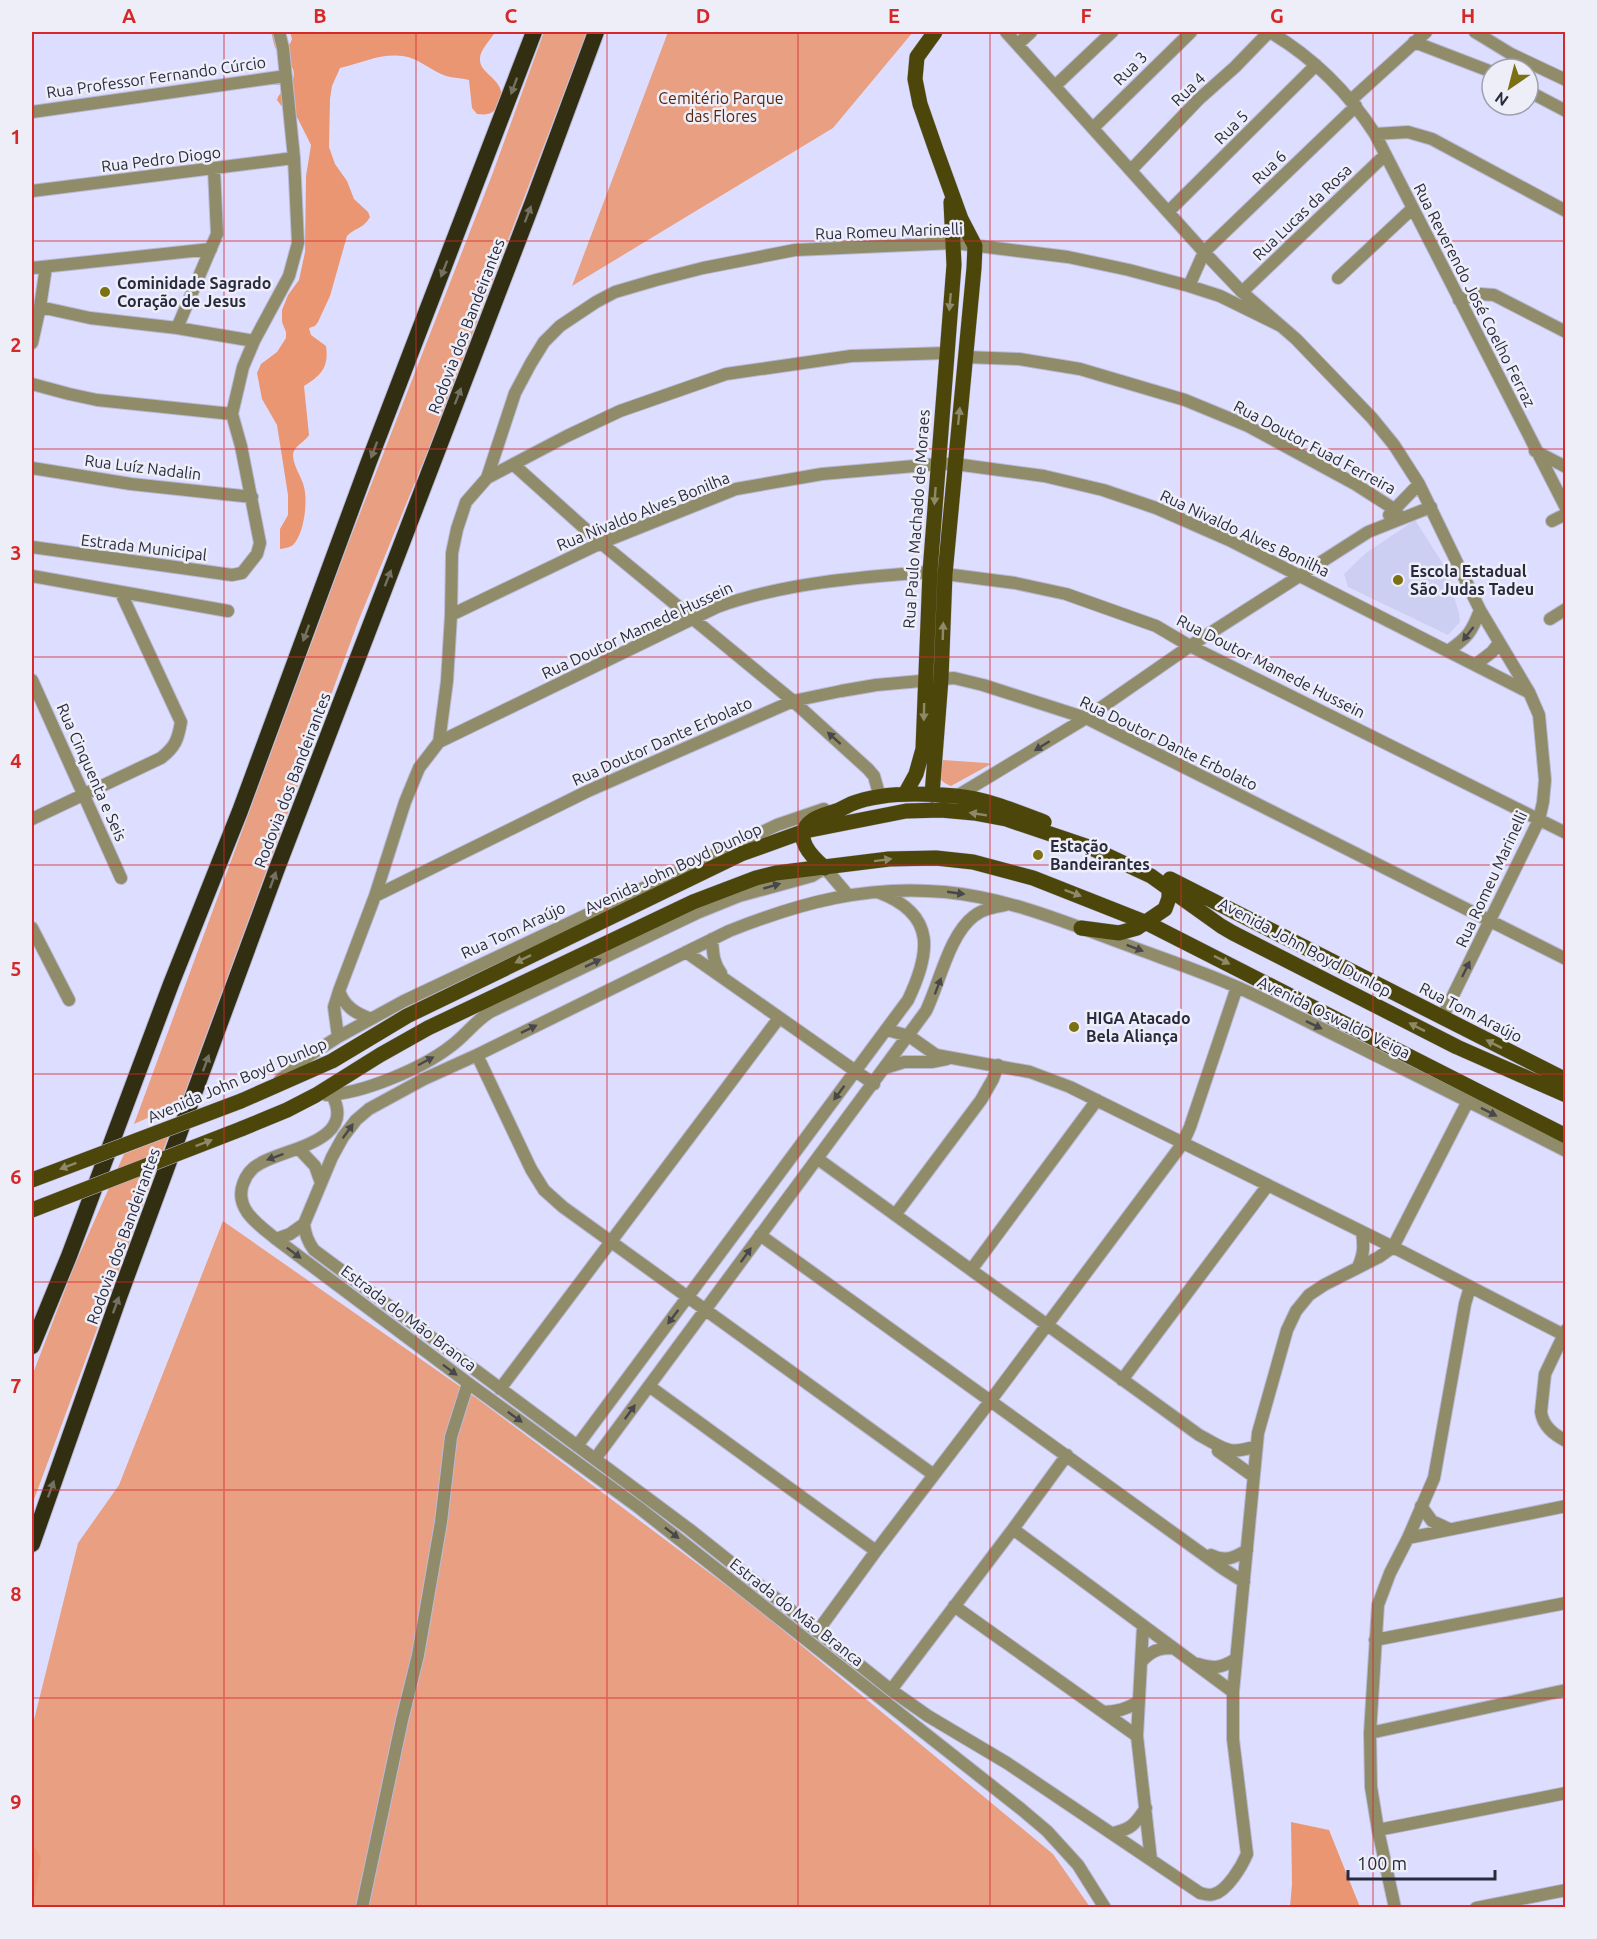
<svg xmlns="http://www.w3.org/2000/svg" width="1597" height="1939" font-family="Ubuntu,sans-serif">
	<rect width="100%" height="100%" fill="#dddeff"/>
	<path fill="#cccef2" d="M1415,520L1445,567L1459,613L1460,622L1448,635L1348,587L1344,574L1366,553Z"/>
	<path fill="#e9a082" d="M544,32H587L429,448L358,622L181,1103L134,1124L348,544L492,175Z
		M668,32H913L833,128L572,286Z
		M943,760L987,763L991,764L951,786C936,780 939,775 943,760Z
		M168,1137L32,1505V1376L73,1269L124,1154Z
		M223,1221L475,1397L755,1607L1053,1854L1090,1907H33L40,1859L32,1840V1728L78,1543L119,1485Z"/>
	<path fill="#ea9673" d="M271,32H279L286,42L290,44L292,39L290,32H495C491,40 479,50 480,60C480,76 513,82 497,107C492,115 485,115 477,114L472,108L469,80C461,78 453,78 446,76C431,71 419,58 403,56C381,53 361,63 340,68L332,86L330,99L329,147L335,164L347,181L354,199L368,212L370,217C363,229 356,227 347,236L330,296L318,322L315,326L309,328L311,335L326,346C329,367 322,375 304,386L309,435C304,443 293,446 293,456C294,468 302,477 304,487C308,502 304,534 293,545C289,548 285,548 280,549V529L288,515V495L277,425L262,399L257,373L261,364L277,352L286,338V332L282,322V310L288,295L299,280L305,252L306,176L311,145L298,119L292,112L283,108L277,100C279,91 288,89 292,82C298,66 288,64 279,54C274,49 273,38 271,32Z
		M1291,1822L1329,1830L1360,1907H1290L1292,1884Z
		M32,1840L41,1859L33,1908L32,1907Z"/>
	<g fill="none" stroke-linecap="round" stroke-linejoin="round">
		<g stroke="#b9bad8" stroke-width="14">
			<path id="minor" d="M1006,32L1204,252L1242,292L1296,339L1372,418L1394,445L1419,484L1480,610L1529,692L1539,715L1545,780L1543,802L1539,820L1442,1018
				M1270,32C1312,57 1348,92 1375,134L1566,508
				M1475,32L1511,54L1566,80
				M1414,42L1492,72
				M1018,44L1031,32
				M1056,85L1112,32
				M1528,91L1566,111
				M1351,100L1426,32
				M32,112L286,76
				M1093,128L1191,32
				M1375,134L1408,132L1432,139L1566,211
				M1131,170L1199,99L1235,67L1269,32
				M32,191L294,158
				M1169,211L1316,65
				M32,268L211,249
				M1338,278L1413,208
				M1189,286L1204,252L1356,106
				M1242,292L1385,155
				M1459,300L1480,294L1494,295L1566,332
				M40,307L90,318L177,328L254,341
				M177,328L217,234L214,169
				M32,343L40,307L46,267
				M965,357L1019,359L1080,369L1185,400L1248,426L1355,484L1394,509L1401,518
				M32,384L69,394L97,400L232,414
				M1535,451L1566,467
				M514,465L601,543L793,701L868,769L874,776L880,797
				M32,468L131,484L252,497
				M487,478L567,436L620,411L726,374L851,356L946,353
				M1389,515L1419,484
				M1552,521L1566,514
				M32,547L232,575L242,573L257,554L260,543L241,446L232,414L243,367L254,341L289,276L298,243L294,158L283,48L279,32
				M945,574L1015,583L1066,594L1156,626L1190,646L1566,833
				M32,576L228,611
				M451,615L601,543L736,489L822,474L938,464H955L1044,476L1103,490L1156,508L1229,540L1528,692
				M1550,619L1566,609
				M1448,651C1467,638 1472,632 1480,610
				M1475,665L1492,652L1499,643
				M32,680L121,878
				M439,742L717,607C783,583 860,577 930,572
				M957,796L1086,718L1190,646L1368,532L1431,507
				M32,819L161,758C175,747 178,740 181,722L121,593
				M375,896L588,791L793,701L841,691L876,685L954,678L983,685L1086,718L1566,959
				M32,928L69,1000
				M712,939C713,952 713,963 721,973
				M686,952L874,1084
				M339,991C345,1007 355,1013 371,1019
				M887,1030L909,1036L936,1055L1030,1072L1070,1087L1393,1247L1566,1336
				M338,1037L334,1007L339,991L375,896L405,802L419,768L439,742L447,681L451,615L452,553L457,529L466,502L487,478L515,393L531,363L544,342L560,326L596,302L615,292L656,280L703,268L795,250L954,243L1068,257L1129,270L1189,286L1220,296L1281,326
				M477,1055L531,1169L544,1190L563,1207L934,1475
				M885,1068L904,1062H932L947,1059
				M280,1080L310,1055L338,1037L404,1001L777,825L824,809
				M326,1095C362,1094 423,1068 451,1046C465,1036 475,1021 490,1012L697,913L739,896L812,876L825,868L847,894
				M332,1095C357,1141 287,1148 261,1163C253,1167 246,1175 243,1184C234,1209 259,1225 276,1239L468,1383L638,1507L1021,1809L1047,1831L1078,1865L1105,1908
				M1468,1101L1393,1247L1379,1257L1324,1285L1309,1295L1296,1311L1287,1330L1258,1433L1233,1692V1739L1247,1854C1242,1866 1227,1891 1214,1894C1210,1896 1205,1894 1200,1893L1007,1763L928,1716L891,1690L689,1529L314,1250C308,1242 305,1235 304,1224L332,1157L343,1137L356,1120L369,1109L424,1079L477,1055L729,931C802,902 866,885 945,892C1009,898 1068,923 1127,945C1164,959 1201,971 1237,987C1273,1003 1308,1022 1343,1039C1417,1076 1492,1113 1566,1151
				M299,1149L315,1166L321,1183
				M818,1159L1199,1435C1224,1448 1228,1456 1256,1446
				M895,1215L981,1100L993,1079L998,1065
				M760,1235L1222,1568L1244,1582
				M276,1239L290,1234L304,1224
				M1358,1267C1364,1254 1364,1246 1362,1232
				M971,1270L1097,1100
				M1566,1330L1545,1374L1541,1412C1543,1426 1553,1434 1566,1441
				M1122,1380L1268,1185
				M649,1386L876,1551
				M500,1389L779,1018
				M577,1446L908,1000C930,954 937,915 880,893
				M1218,1451L1253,1476
				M595,1459L926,1011C940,982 949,935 974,916C983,909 994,907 1005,905
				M1421,1506L1432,1521L1449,1529
				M1013,1529L1233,1692
				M1408,1538L1566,1506
				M1211,1555C1225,1562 1234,1558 1247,1550
				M954,1606L1137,1736
				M1143,1626L1137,1736L1151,1860
				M817,1632L876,1551L991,1400L1183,1143L1190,1127L1237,987
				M1375,1640L1566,1603
				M1141,1662C1151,1651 1158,1648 1173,1648
				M1198,1664C1215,1669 1221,1668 1236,1659
				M891,1690L1013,1529L1067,1455
				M1103,1712C1117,1712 1126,1709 1138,1702
				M1370,1733L1566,1690
				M1378,1830L1566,1793
				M1113,1833C1132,1829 1135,1824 1146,1808
				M362,1908L402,1720L418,1655L441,1522L451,1437L468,1383
				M1395,1908L1378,1830L1371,1787L1370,1733L1378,1605L1390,1573L1408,1538L1434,1478L1465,1304L1470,1287
				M1476,1908L1566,1890"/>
		</g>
		<g stroke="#b9bad8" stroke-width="16">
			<path id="major" d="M905,794L916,774L923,749L930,572L954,265L951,202
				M932,795L941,679L945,574L974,268L975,246L961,219L936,150L920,104L915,79L917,57L935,32
				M825,868C812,857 790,836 813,820C820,815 831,813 839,810C843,808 847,806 851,804C880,792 925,793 956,796C987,799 1015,811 1044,822
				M1170,879L1566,1080
				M1081,928L1119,933L1137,928L1165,909L1169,898V887
				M241,1101L332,1061L407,1016L741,854L805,831L906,811L941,810L974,813L1006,819L1089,847L1151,876L1221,926L1233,933L1457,1047L1566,1095
				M241,1129L287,1110L316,1095L380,1055L428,1028L693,902L756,878L776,873L889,859L936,858L973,862L1033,878L1147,923L1566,1136"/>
		</g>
		<g stroke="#b9bad8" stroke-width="18">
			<path id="highway" d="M32,1346L69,1256L171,984L240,811L368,464L534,32
				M32,1544L119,1297L276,871L534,199L596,32"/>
		</g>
		<use href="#minor" stroke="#908c69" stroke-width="12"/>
		<use href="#major" stroke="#4d460a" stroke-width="15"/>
		<use href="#highway" stroke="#312e12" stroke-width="16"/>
		<g stroke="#b9bad8" stroke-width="16" stroke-linecap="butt">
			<path id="major-bridge" d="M32,1180L241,1101
				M32,1210L241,1129"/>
		</g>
		<use href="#major-bridge" stroke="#4d460a" stroke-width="15"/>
	</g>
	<defs><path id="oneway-solid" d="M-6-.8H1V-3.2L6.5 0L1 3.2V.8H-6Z" transform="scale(1.5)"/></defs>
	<g fill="#737162">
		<use href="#oneway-solid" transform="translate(514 86) rotate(110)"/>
		<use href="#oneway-solid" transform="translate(528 214) rotate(-69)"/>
		<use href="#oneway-solid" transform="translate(444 269) rotate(111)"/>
		<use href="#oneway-solid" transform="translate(458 396) rotate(-69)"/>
		<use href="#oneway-solid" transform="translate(374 450) rotate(111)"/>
		<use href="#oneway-solid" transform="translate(388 578) rotate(-69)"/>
		<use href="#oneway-solid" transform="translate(306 633) rotate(110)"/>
		<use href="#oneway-solid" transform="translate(273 880) rotate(-70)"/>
		<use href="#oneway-solid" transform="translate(206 1063) rotate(-70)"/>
		<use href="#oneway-solid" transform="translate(116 1305) rotate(-70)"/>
		<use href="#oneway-solid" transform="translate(51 1489) rotate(-70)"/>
	</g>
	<g fill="#8d8969">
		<use href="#oneway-solid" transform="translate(950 302) rotate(95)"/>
		<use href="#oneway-solid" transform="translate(959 416) rotate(-84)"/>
		<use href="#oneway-solid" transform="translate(935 496) rotate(94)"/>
		<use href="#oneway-solid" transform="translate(943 631) rotate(-88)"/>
		<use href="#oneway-solid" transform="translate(924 712) rotate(91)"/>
		<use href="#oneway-solid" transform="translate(978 814) rotate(-171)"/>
		<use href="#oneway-solid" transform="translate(883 860) rotate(-7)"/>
		<use href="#oneway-solid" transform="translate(1073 893) rotate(21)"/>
		<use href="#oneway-solid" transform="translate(523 959) rotate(154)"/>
		<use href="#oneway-solid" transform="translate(1222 960) rotate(27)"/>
		<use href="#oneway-solid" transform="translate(1417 1027) rotate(-153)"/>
		<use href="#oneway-solid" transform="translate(1494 1044) rotate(-153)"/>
		<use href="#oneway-solid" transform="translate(204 1143) rotate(-21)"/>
		<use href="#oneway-solid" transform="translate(68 1166) rotate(159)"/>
	</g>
	<g fill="#48474b">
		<use href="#oneway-solid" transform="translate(1468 634) rotate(128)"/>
		<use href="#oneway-solid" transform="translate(834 738) rotate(-138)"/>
		<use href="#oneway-solid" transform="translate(1042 746) rotate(148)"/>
		<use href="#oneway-solid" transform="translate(772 886) rotate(-16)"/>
		<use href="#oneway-solid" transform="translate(956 893) rotate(8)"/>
		<use href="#oneway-solid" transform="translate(1135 948) rotate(21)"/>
		<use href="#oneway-solid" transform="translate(593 963) rotate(-26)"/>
		<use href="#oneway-solid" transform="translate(1466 969) rotate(-64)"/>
		<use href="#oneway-solid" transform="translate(938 986) rotate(-69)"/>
		<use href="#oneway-solid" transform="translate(1314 1025) rotate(26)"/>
		<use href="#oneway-solid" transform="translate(529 1029) rotate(-26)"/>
		<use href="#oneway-solid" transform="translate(426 1061) rotate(-28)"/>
		<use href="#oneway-solid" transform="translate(839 1093) rotate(127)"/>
		<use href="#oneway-solid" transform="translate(1489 1112) rotate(27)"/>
		<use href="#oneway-solid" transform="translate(348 1131) rotate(-54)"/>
		<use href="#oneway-solid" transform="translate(275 1157) rotate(160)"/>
		<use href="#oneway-solid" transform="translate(294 1253) rotate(37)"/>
		<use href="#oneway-solid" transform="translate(746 1255) rotate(-54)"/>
		<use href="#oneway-solid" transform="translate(673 1317) rotate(127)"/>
		<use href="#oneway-solid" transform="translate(450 1370) rotate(37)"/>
		<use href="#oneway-solid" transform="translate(630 1412) rotate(-54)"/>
		<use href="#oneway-solid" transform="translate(515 1417) rotate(36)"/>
		<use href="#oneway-solid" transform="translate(672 1533) rotate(38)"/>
	</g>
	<path fill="none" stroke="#d62828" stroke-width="1.5" stroke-opacity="0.55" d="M224,32V1908M416,32V1908M607,32V1908M798,32V1908M990,32V1908M1181,32V1908M1373,32V1908M32,241H1566M32,449H1566M32,657H1566M32,865H1566M32,1074H1566M32,1282H1566M32,1490H1566M32,1698H1566"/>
	<g fill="#7b7112" stroke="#edeef8" stroke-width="2">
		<circle cx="105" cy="292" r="6"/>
		<circle cx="1398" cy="580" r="6"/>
		<circle cx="1038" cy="855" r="6"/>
		<circle cx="1074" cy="1027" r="6"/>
	</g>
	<g text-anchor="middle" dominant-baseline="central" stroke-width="5" stroke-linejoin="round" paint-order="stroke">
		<g font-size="16" fill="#292a3e" stroke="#edeef8">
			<text transform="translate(1130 68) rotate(-45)">Rua 3</text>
			<text transform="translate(156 77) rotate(-8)">Rua Professor Fernando Cúrcio</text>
			<text transform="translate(1188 89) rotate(-44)">Rua 4</text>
			<text transform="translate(1231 127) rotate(-45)">Rua 5</text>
			<text transform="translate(161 159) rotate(-7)">Rua Pedro Diogo</text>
			<text transform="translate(1269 167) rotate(-44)">Rua 6</text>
			<text transform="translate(1302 212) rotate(-44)">Rua Lucas da Rosa</text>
			<text transform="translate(889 231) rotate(-2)">Rua Romeu Marinelli</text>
			<text transform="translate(1475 295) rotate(63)">Rua Reverendo José Coelho Ferraz</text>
			<text transform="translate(466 326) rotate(-69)">Rodovia dos Bandeirantes</text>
			<text transform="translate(1315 447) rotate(28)">Rua Doutor Fuad Ferreira</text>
			<text transform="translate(143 467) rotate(7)">Rua Luíz Nadalin</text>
			<text transform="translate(643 511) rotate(-22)">Rua Nivaldo Alves Bonilha</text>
			<text transform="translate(916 519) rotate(-86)">Rua Paulo Machado de Moraes</text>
			<text transform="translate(1245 533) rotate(25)">Rua Nivaldo Alves Bonilha</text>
			<text transform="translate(144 547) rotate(7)">Estrada Municipal</text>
			<text transform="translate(637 630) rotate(-25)">Rua Doutor Mamede Hussein</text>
			<text transform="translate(1271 666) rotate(27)">Rua Doutor Mamede Hussein</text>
			<text transform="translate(662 741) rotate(-24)">Rua Doutor Dante Erbolato</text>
			<text transform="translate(1169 743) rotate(26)">Rua Doutor Dante Erbolato</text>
			<text transform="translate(92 772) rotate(66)">Rua Cinquenta e Seis</text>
			<text transform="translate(292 780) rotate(-69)">Rodovia dos Bandeirantes</text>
			<text transform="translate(673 868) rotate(-25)">Avenida John Boyd Dunlop</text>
			<text transform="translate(1491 879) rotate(-65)">Rua Romeu Marinelli</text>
			<text transform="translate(513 930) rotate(-25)">Rua Tom Araújo</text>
			<text transform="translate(1305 947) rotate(28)">Avenida John Boyd Dunlop</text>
			<text transform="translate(1471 1012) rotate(27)">Rua Tom Araújo</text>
			<text transform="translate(1334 1017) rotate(26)">Avenida Oswaldo Veiga</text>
			<text transform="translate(237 1080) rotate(-23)">Avenida John Boyd Dunlop</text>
			<text transform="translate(123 1236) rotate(-70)">Rodovia dos Bandeirantes</text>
			<text transform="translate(409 1318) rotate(37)">Estrada do Mão Branca</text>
			<text transform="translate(797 1612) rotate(38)">Estrada do Mão Branca</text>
		</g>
		<g font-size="16" fill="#5a250d" stroke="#edeef8">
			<text x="721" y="98">Cemitério Parque<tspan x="721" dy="18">das Flores</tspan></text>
		</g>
		<g font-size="16" font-weight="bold" fill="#292a3e" stroke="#edeef8" text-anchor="start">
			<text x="117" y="283">Cominidade Sagrado<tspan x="117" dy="18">Coração de Jesus</tspan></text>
			<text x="1410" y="571">Escola Estadual<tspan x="1410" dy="18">São Judas Tadeu</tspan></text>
			<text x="1050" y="846">Estação<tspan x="1050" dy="18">Bandeirantes</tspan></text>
			<text x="1086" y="1018">HIGA Atacado<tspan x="1086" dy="18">Bela Aliança</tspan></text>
		</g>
	</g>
	<rect width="1597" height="1939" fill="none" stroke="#edeef8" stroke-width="66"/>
	<g transform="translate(1510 87) rotate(215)"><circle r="28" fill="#edeef8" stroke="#9fa0ae" stroke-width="1.5"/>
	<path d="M0-4.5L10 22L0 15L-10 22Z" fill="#7b7112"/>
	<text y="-9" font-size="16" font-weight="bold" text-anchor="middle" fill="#292a3e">N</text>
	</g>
	<path d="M1348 1870v9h147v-9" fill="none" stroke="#292a3e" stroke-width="3"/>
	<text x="1357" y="1870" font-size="18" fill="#292a3e" stroke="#edeef8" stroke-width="4.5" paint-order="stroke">100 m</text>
	<rect x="33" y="33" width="1531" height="1873" fill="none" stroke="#d62828" stroke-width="2"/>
	<g font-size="20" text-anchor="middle" font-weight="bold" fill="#d62828">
		<text x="129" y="23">A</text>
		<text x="320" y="23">B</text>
		<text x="511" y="23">C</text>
		<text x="703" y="23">D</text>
		<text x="894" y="23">E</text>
		<text x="1086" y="23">F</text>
		<text x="1277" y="23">G</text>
		<text x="1468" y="23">H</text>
		<text x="16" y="144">1</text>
		<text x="16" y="352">2</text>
		<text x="16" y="560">3</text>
		<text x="16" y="768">4</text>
		<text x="16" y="976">5</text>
		<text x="16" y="1184">6</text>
		<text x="16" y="1393">7</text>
		<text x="16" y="1601">8</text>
		<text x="16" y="1809">9</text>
	</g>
</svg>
